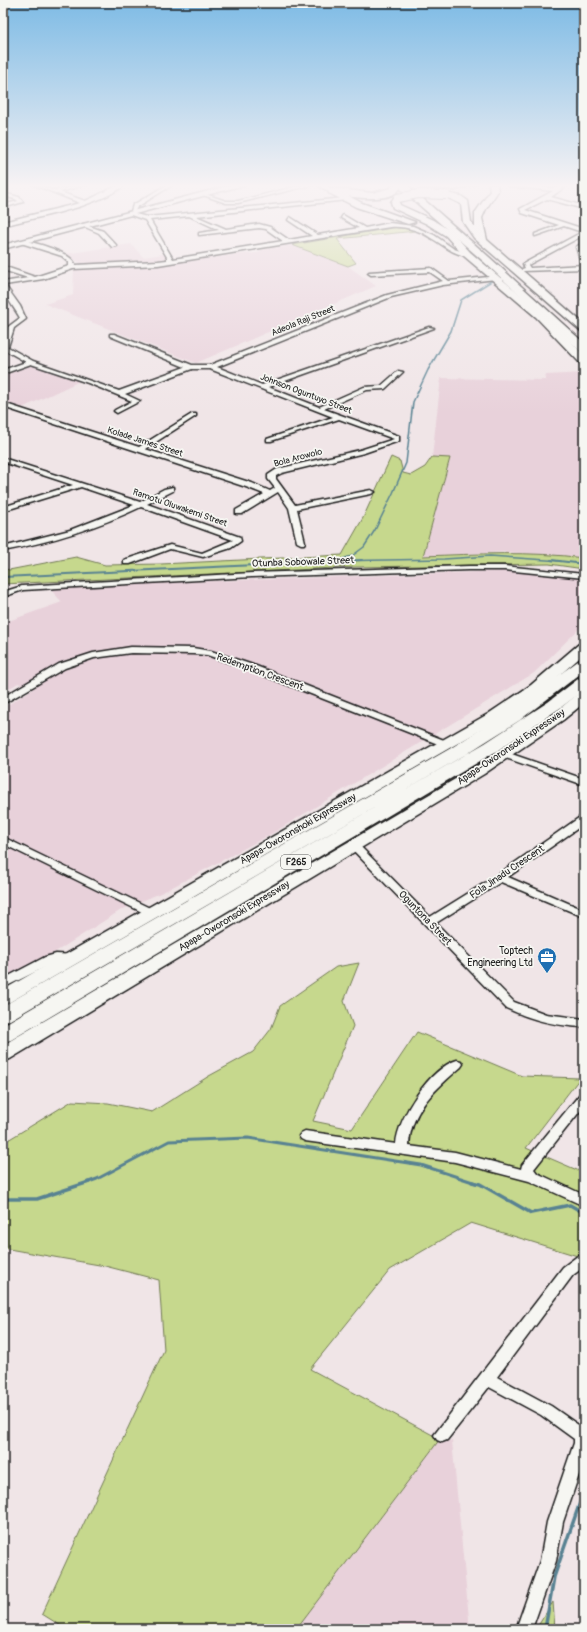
<svg xmlns="http://www.w3.org/2000/svg" width="587" height="1632" font-family="Pangolin,sans-serif">
	<rect width="100%" height="100%" fill="#f0e5e7"/>
	<filter id="ink" filterUnits="userSpaceOnUse"><feTurbulence type="fractalNoise" baseFrequency=".025" numOctaves="2"/><feDisplacementMap in="SourceGraphic" scale="8" xChannelSelector="R" yChannelSelector="G"/><feConvolveMatrix kernelMatrix="1 2 1 2 8 2 1 2 1" color-interpolation-filters="sRGB"/></filter>
	<g filter="url(#ink)">
		<path fill="#e8d1da" d="M131,244L143,257L163,254L169,260L82,264L65,254Z
			M292,245L348,266L376,286L196,363L45,304L73,295L74,270L156,266L240,254L258,253L261,250Z
			M29,366L44,367L82,380L22,408L3,401V375Z
			M584,373V558L505,552L423,556L450,459L432,457L441,378L545,380L546,375Z
			M536,570L584,576V624L534,673L273,833L165,891L121,910L7,983L3,981V708L33,689L18,683L3,692V623L62,602L50,589L161,583Z
			M440,1439L452,1441L470,1629H296Z"/>
		<path fill="#c6d88d" stroke="#717a54" d="M398,227L416,231L337,239L356,263L348,266L292,245Z
			M391,457L400,461L403,473L411,475L425,467L432,457L450,458L423,556C477,554 530,551 584,558V569L549,564L356,567L3,584V568L9,570L76,557L105,565L161,564L342,555L363,518Z
			M359,963L344,1001L353,1026L313,1121L352,1129L417,1032L522,1076L580,1078L526,1148L584,1173V1258L471,1223L390,1270L310,1369L440,1439L296,1629H66L42,1614L164,1350L159,1280L105,1266L3,1248V1143L72,1101L108,1103L152,1112L209,1076L253,1052L271,1029L280,1006L336,967Z
			M553,1602L555,1629H536Z"/>
		<g fill="none" stroke-linecap="round" stroke-linejoin="round">
			<path stroke="#588292" stroke-width="1.5" d="M342,559L352,556L364,547L375,530L393,493L406,463L413,402L428,370L451,331L461,300L493,280
				M327,561L444,559L490,556L561,561"/>
			<path stroke="#588292" stroke-width="2" d="M551,560L584,564
				M3,577L362,560"/>
			<path stroke="#588292" stroke-width="3" d="M86,1183L97,1179L169,1141L248,1138L421,1165L476,1183"/>
			<path stroke="#588292" stroke-width="3.5" d="M472,1182L480,1184L531,1213L570,1205L584,1213
				M3,1199H37L89,1182
				M545,1629L554,1577L584,1491"/>
			<g stroke="#1c1c1c" stroke-width="3">
				<path id="street" d="M32,184C40,184 49,191 57,190C67,189 77,184 88,184L60,192L85,201C97,197 115,184 127,184C92,209 44,215 3,226V222L80,203Z
					M168,184H174L137,207L135,211H131L133,205Z
					M306,184H316L238,203H226L203,195L205,194L226,201H238Z
					M507,184L557,188L563,184H569L551,197L584,206V209L547,199L525,210L584,229V235L528,265L530,268L584,265V269L522,271V269L525,268L523,264L582,232L564,226L535,236V234L559,225L522,213L520,209L553,191L509,186Z
					M3,193L19,197L23,202L3,208V205L18,201L15,199L3,196Z
					M345,198L347,200L196,216L226,229L259,224L270,227L289,240L312,236L288,220L290,217L318,235L359,228L341,218L343,215L365,228L390,223L413,226L434,235L454,249L470,254L467,256C452,254 444,245 431,238C419,230 405,226 390,227L158,265L73,269L43,279L5,285L20,306L26,319L14,328L8,347L33,361L119,391L185,367L110,336V334H114L192,365H210L387,295L443,281L430,272L371,275L368,273L369,272L431,268L449,281L498,276V278L496,279L443,285L391,297L217,367L262,385L429,327L434,328L268,387L319,407L364,387L381,386L398,371L403,372L385,389L367,390L324,409L399,436V441L364,453L282,473L276,476V479L295,505L371,490L375,492L371,494L297,509L305,542L304,544H301L297,542L289,508L278,492L242,514H236V510L264,494L246,487L3,407V403L139,447L192,414H196V416L145,449L252,483L270,491L275,488L268,479V475L277,469L360,450L394,439L339,419L271,441H267V439L333,417L210,369H192L125,394L140,401L117,413L114,411L115,410L132,401L88,383L31,364L3,374V370L26,362L3,349L8,327L20,318C14,307 3,295 3,282L28,278L3,270V266L35,277L69,266V262L62,256L21,243V241C31,240 75,254 75,265L158,261L167,260V257L145,220L128,214V212L147,217ZM189,216L219,230L199,233V235L259,228L266,229L283,241L173,259L150,220Z
					M83,224L103,231L117,246L112,247L99,233L83,226Z
					M579,245L582,247L584,254V265L581,263L576,247Z
					M3,458L140,502L164,489L173,487V491L147,504L240,537L241,541L231,548L203,557L170,549L130,564H124V560L170,545L202,553L233,540L141,507C97,528 51,542 3,551V547L70,530L134,505L81,487L3,511V507L73,485L3,462Z
					M469,566H504L584,574V578L504,570H469L252,577L23,590L3,597V592L22,586L252,573Z
					M131,647L193,648L211,651L256,666L449,742L451,744L449,746H443L250,670L207,655L193,654L131,653L94,658L65,668L3,704V697L59,664L93,653Z
					M503,751L584,779V785L500,756L498,754L500,752Z
					M584,816V824L508,877L584,910V917L501,882L436,923L514,1002L546,1014L584,1019V1027C556,1026 531,1020 506,1008L348,845L353,842L357,843L430,917L496,876L580,817Z
					M3,837L156,911L157,913L156,915H148L3,844Z
					M56,954L77,955L79,958L77,961L53,963L3,988V979L45,957Z
					M457,1060L461,1061L463,1064L461,1067C437,1088 410,1110 409,1146L455,1152L521,1169L522,1165L580,1094L584,1093V1106L534,1169L537,1173L584,1195V1206L529,1181L455,1162L305,1141L301,1139L299,1136L301,1133L305,1131L396,1144C398,1117 430,1068 457,1060Z
					M584,1254V1267L573,1275L497,1377L551,1406L584,1429V1460L563,1522L556,1561L532,1629H516L540,1561L547,1522L574,1443V1439L541,1415L489,1387L447,1440L442,1442L437,1440L434,1435L563,1267L579,1255Z"/>
			</g>
			<g stroke="#1c1c1c" stroke-width="3">
				<path id="secondary" d="M235,184H248L3,249V245Z
					M315,184H324L335,191L330,192Z"/>
			</g>
			<g stroke="#1c1c1c" stroke-width="3">
				<path id="primary" d="M489,184H497L498,191L486,209L482,218L487,240L584,324V332L581,331L474,238L463,222L461,204L442,195L446,193L461,196L468,201L471,222L475,227V213L490,191Z
					M329,189H335L362,203L415,222L408,224L356,207L329,193Z
					M395,196L402,198L399,202L400,205L433,220L452,232L470,252L542,313L584,355V364L580,363L536,317L464,256L446,236L427,224L393,208L391,202Z
					M584,643V654L541,691L498,720L10,1002L3,1004V990L488,714L531,685L579,644Z
					M584,692V703L563,720L484,774L10,1059L3,1061V1045L474,768L553,714L579,693Z"/>
			</g>
			<g stroke="#1c1c1c" stroke-width="3">
				<path id="highway" d="M393,184H406L489,257L584,343V352L580,351L483,261L400,188C392,205 344,196 329,193L328,191L332,188L372,193L391,188Z
					M420,184H476L455,190L424,187Z
					M584,659V671L520,720L463,756L10,1020L3,1022V1006L451,748L508,712L578,661Z
					M584,677V690L560,708L497,751L11,1040L3,1042V1025L485,743L548,702L578,679Z"/>
			</g>
			<use href="#street" fill="#f6f6f2" fill-rule="evenodd"/>
			<use href="#secondary" fill="#f6f6f2" fill-rule="evenodd"/>
			<use href="#primary" fill="#f6f6f2" fill-rule="evenodd"/>
			<use href="#highway" fill="#f6f6f2" fill-rule="evenodd"/>
			<g stroke="#1c1c1c" stroke-width="10" stroke-linecap="butt">
				<path id="primary-bridge" d="M398,198L418,194L446,195"/>
			</g>
			<use href="#primary-bridge" stroke="#f6f6f2" stroke-width="8"/>
		</g>
	</g>
	<linearGradient id="sky" x2="0" y2="1"><stop stop-color="#7ebbe5"/><stop offset="0.45" stop-color="#f8f3f4"/><stop offset="1" stop-color="#f8f3f4" stop-opacity="0"/></linearGradient>
	<rect width="587" height="413" fill="url(#sky)"/>
	<defs>
		<g id="office-pin" transform="scale(1)"><path d="M0 17L-7.5 6A9.5 9.5 0 1 1 7.5 6Z" fill="#1f6fb2" stroke="#f6f6f2"/><path d="M-6-3h4V-5.5h4V-3h4V5H-6ZM-1-4.5V-3h2v-1.5ZM-6 0V1H6V0Z" fill="#fff"/></g>
	</defs>
	<g fill-rule="evenodd">
		<use href="#office-pin" x="547" y="957"/>
	</g>
	<g text-anchor="middle" dominant-baseline="central" stroke-width="3.5" stroke-linejoin="round" paint-order="stroke">
		<g font-size="9" fill="#1c1c1c" stroke="#f6f6f2">
			<text transform="translate(303 321) rotate(-22)">Adeola Raji Street</text>
			<text transform="translate(306 394) rotate(21)">Johnson Oguntuyo Street</text>
			<text transform="translate(145 442) rotate(18)">Kolade James Street</text>
			<text transform="translate(298 458) rotate(-15)">Bola Arowolo</text>
			<text transform="translate(180 508) rotate(19)">Ramotu Oluwakemi Street</text>
		</g>
		<rect fill="#f6f6f2" stroke="#5d5d5c" stroke-width="1" x="281" y="855" width="30" height="14" rx="3"/>
		<g font-size="9" font-weight="bold" fill="#1c1c1c">
			<text x="296" y="862">F265</text>
		</g>
		<g font-size="10" fill="#1c1c1c" stroke="#f6f6f2">
			<text transform="translate(303 562) rotate(-2)">Otunba Sobowale Street</text>
			<text transform="translate(260 672) rotate(20)">Redemption Crescent</text>
			<text transform="translate(511 747) rotate(-34)">Apapa-Oworonsoki Expressway</text>
			<text transform="translate(298 829) rotate(-30)">Apapa-Oworonshoki Expressway</text>
			<text transform="translate(507 872) rotate(-34)">Fola Jinadu Crescent</text>
			<text transform="translate(234 916) rotate(-31)">Apapa-Oworonsoki Expressway</text>
			<text transform="translate(425 918) rotate(46)">Oguntona Street</text>
		</g>
		<g font-size="10" fill="#1c1c1c" stroke="#f6f6f2" text-anchor="end">
			<text x="533" y="951">Toptech<tspan x="533" dy="12">Engineering Ltd</tspan></text>
		</g>
	</g>
	<rect width="587" height="1632" fill="none" stroke="#f6f6f2" stroke-width="16"/>
	<rect x="8" y="8" width="571" height="1616" fill="none" stroke="#1c1c1c" stroke-width="1.5" filter="url(#ink)"/>
</svg>
